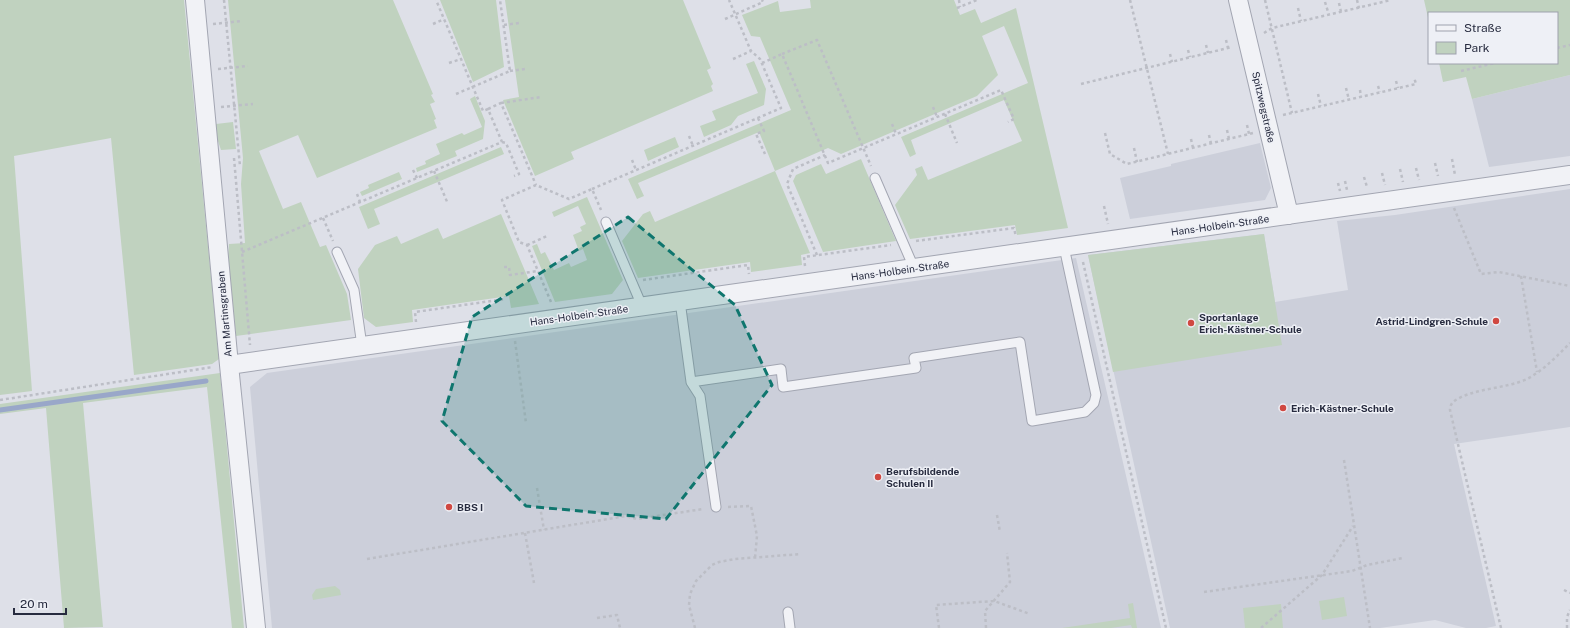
<svg xmlns="http://www.w3.org/2000/svg" width="1570" height="628" font-family="'Public Sans',sans-serif">
	<rect width="100%" height="100%" fill="#dee0e8"/>
	<path fill="#cccfda" d="M1570,75V156L1489,167L1472,99Z
		M1260,143L1271,188L1265,200L1130,219L1120,178L1171,166V164Z
		M1570,189V427L1454,444L1496,626L1486,628H1466L1435,620L1380,628H1170L1088,255L1264,234L1275,302L1348,290L1337,221L1395,215Z
		M1076,258L1161,628H272L250,387L267,373Z"/>
	<path fill="#c0d2bf" d="M0,0H184L219,359L212,364L134,375L111,138L14,156L32,391L0,395Z
		M228,0H393L433,94L431,95L435,102L430,104L436,119L434,120L437,128L317,178L298,135L259,151L283,209L301,202L320,247L326,245L347,294L351,320L236,336L228,258L229,244L245,243L241,184L243,158Z
		M440,0H496L504,67L473,82Z
		M505,0H683L711,68L707,70L713,84L711,86L713,91L571,152L574,159L535,176L503,100L519,97Z
		M810,0H954L960,15L975,9L981,23L1016,8L1068,228L1017,235L1015,225L910,239L895,205L917,175L915,169L922,166L928,180L1022,141L1004,100L911,140L916,154L910,157L901,137L1028,83L1004,26L982,36L998,75L977,96L841,154L828,148L775,171L810,253L801,255L802,265L751,272L750,262L638,278L622,241L643,214L650,211L655,222L775,171L759,132L638,183L644,196L637,199L628,179L791,110L760,37L751,36L742,15L778,1L780,12L811,8Z
		M1424,0H1570V75L1472,99L1466,77L1443,82L1439,63H1557V13H1429V22Z
		M754,61L766,89L764,105L738,116L731,125L704,137L700,126L716,120L712,111L758,93L746,64Z
		M475,96L485,121L483,139L455,151L457,156L417,172L416,168L426,164L425,161L440,154L436,144L462,133L464,135L482,127L470,99Z
		M233,122L236,149L221,150L217,138L216,124Z
		M675,137L679,147L648,161L644,150Z
		M501,147L504,154L374,209L380,224L368,229L359,207Z
		M861,159L896,241L823,252L793,181L796,175L821,164L826,174Z
		M399,172L402,179L362,196L360,192L369,188L368,185Z
		M587,197L623,280L612,294L555,302L532,246L537,244L541,254L545,252L554,270L569,263L571,267L587,260L583,249L579,251L573,235L582,231L580,227L586,224L578,206L554,217L552,212Z
		M501,214L539,304L511,308L509,296L412,310L413,322L376,327L364,318L358,269L375,245L397,236L401,244L438,228L443,239Z
		M1264,234L1282,345L1113,372L1088,255Z
		M220,373L244,628H232L207,387L83,403L103,627L64,628L46,408L0,414V404Z
		M335,586L340,590L341,595L313,600L312,595L316,589Z
		M1344,597L1347,616L1322,620L1319,601Z
		M1133,603L1137,628H1132L1131,625L1111,628H1062L1130,618L1128,604Z
		M1281,604L1283,628H1245L1243,608Z"/>
	<g fill="none" stroke-linecap="round" stroke-linejoin="round">
		<path stroke="#99a7c9" stroke-width="5" d="M0,410L206,381"/>
		<g stroke="#a3a6b2" stroke-width="11">
			<path id="lane" d="M875,178L914,268
				M606,222L642,306
				M337,252L354,290L362,346
				M680,301L691,382L700,396L716,507
				M691,382L781,369L783,387L916,368L914,358L1020,342L1032,421L1085,412L1094,403L1096,395L1064,247
				M788,612L790,628"/>
		</g>
		<g stroke="#a3a6b2" stroke-width="20">
			<path id="street" d="M195,0L229,365L256,628
				M1238,0L1289,215
				M229,365L1570,175"/>
		</g>
		<path stroke="#bcbec6" stroke-width="2.5" stroke-dasharray="3 3" stroke-linecap="butt" d="M224,0L240,166
			M959,0L960,7
			M1130,0L1168,154
			M1265,0L1292,113
			M1357,0L1359,8
			M1325,2L1329,15
			M1339,3L1341,12
			M957,8L977,0
			M1298,8L1301,21
			M725,19L763,2L762,0
			M213,24L242,21
			M433,24L444,19
			M504,25L519,23
			M1264,33L1272,28L1391,0
			M1226,40L1228,48
			M1206,45L1208,53
			M1557,48L1570,45
			M1188,50L1190,57
			M782,54L817,40L871,166
			M1170,54L1172,62
			M733,59L751,51
			M449,63L461,59
			M762,63L782,54L828,163L1001,90L1014,119L1008,122
			M218,69L248,66
			M510,71L525,69
			M1461,71L1495,63
			M1396,81L1398,88
			M1081,84L1232,47
			M1378,86L1380,92
			M1346,88L1349,100
			M1360,90L1361,97
			M456,94L510,71L500,0
			M1318,94L1321,106
			M501,103L541,97
			M221,107L253,104
			M933,107L937,117
			M488,109L501,103L536,185
			M945,114L957,143
			M1283,115L1416,84L1414,77
			M758,118L764,131L756,134L765,154
			M892,124L896,134
			M1247,125L1249,134
			M1227,130L1229,139
			M1105,133L1110,154L1127,164L1253,133
			M1209,135L1211,144
			M689,136L693,146
			M1191,139L1193,148
			M502,142L506,143L519,174L514,176
			M1134,148L1137,162
			M234,158L250,345
			M1452,159L1455,175
			M632,160L636,170
			M1435,163L1438,176
			M1416,168L1419,180
			M1400,169L1403,182
			M413,170L417,178
			M434,171L448,204
			M1382,173L1385,185
			M1364,177L1367,187
			M1345,181L1347,190
			M1338,183L1340,191
			M592,189L781,108L760,59L751,51L729,0
			M357,194L360,202
			M1104,206L1108,224
			M1454,208L1481,274L1499,272L1570,286
			M323,218L333,241
			M916,241L1014,228L1016,237
			M527,245L547,236
			M242,252L502,142L488,109L483,111L436,0
			M817,255L787,184L793,169L825,155
			M1083,262L1166,628
			M805,266L804,257L891,245
			M504,267H509L510,275L538,271
			M1521,276L1537,372
			M643,280L748,265L749,274
			M551,302L527,245L519,242L502,200L536,185L569,199L592,189L601,210
			M416,322L415,312L505,299
			M515,341L526,423
			M0,400L213,367
			M1344,460L1370,628
			M537,488L544,530
			M728,507L751,506L757,536L755,558
			M997,515L1000,532
			M525,533L534,583
			M367,559L626,516L637,519L703,509
			M1564,590L1570,593
			M1204,592L1352,571L1367,565L1403,558
			M597,618L617,615L620,628
			M695,628L689,605L690,594L696,581L712,565L719,562L735,559L801,554
			M939,628L936,605L994,601L1030,614
			M986,628L985,611L1010,582L1007,553
			M1261,628L1322,575L1353,526
			M1501,628L1450,410C1450,407 1451,404 1453,402C1471,388 1506,389 1527,379C1544,370 1557,356 1570,343
			M1567,628V617L1570,610"/>
		<use href="#lane" stroke="#f1f2f6" stroke-width="9"/>
		<use href="#street" stroke="#f1f2f6" stroke-width="18"/>
	</g>
	<path fill="#0f766e" fill-opacity="0.2" stroke="#0f766e" stroke-width="3" stroke-dasharray="8 5" stroke-linejoin="round" d="M628,217L735,305L772,385L666,519L526,506L442,421L472,317Z"/>
	<g fill="#d04841" stroke="#eef0f6" stroke-width="1.5">
		<circle cx="1496" cy="321" r="4"/>
		<circle cx="1191" cy="323" r="4"/>
		<circle cx="1283" cy="408" r="4"/>
		<circle cx="878" cy="477" r="4"/>
		<circle cx="449" cy="507" r="4"/>
	</g>
	<g text-anchor="middle" dominant-baseline="central" stroke-width="3" stroke-linejoin="round" paint-order="stroke">
		<g font-size="10" fill="#272b3f" stroke="#eef0f6">
			<text transform="translate(1264 107) rotate(77)">Spitzwegstraße</text>
			<text transform="translate(1220 225) rotate(-8)">Hans-Holbein-Straße</text>
			<text transform="translate(900 270) rotate(-8)">Hans-Holbein-Straße</text>
			<text transform="translate(224 314) rotate(-95)">Am Martinsgraben</text>
			<text transform="translate(579 315) rotate(-8)">Hans-Holbein-Straße</text>
		</g>
		<g font-size="10" font-weight="bold" fill="#272b3f" stroke="#eef0f6" text-anchor="start">
			<text x="1199" y="317">Sportanlage<tspan x="1199" dy="12">Erich-Kästner-Schule</tspan></text>
			<text x="1488" y="321" text-anchor="end">Astrid-Lindgren-Schule</text>
			<text x="1291" y="408">Erich-Kästner-Schule</text>
			<text x="886" y="471">Berufsbildende<tspan x="886" dy="12">Schulen II</tspan></text>
			<text x="457" y="507">BBS I</text>
		</g>
	</g>
	<rect x="1428" y="12" width="130" height="52" fill="#eef0f6" stroke="#9ea1ad"/>
	<rect x="1436" y="25" width="20" height="6" fill="#f1f2f6" stroke="#9ea1ad"/>
	<text x="1464" y="32" font-size="12" fill="#272b3f">Straße</text>
	<rect x="1436" y="42" width="20" height="12" fill="#c0d2bf" stroke="#9ea1ad"/>
	<text x="1464" y="52" font-size="12" fill="#272b3f">Park</text>
	<path d="M14 608v6h52v-6" fill="none" stroke="#272b3f" stroke-width="2"/>
	<text x="20" y="608" font-size="12" fill="#272b3f" stroke="#eef0f6" stroke-width="3" paint-order="stroke">20 m</text>
</svg>
